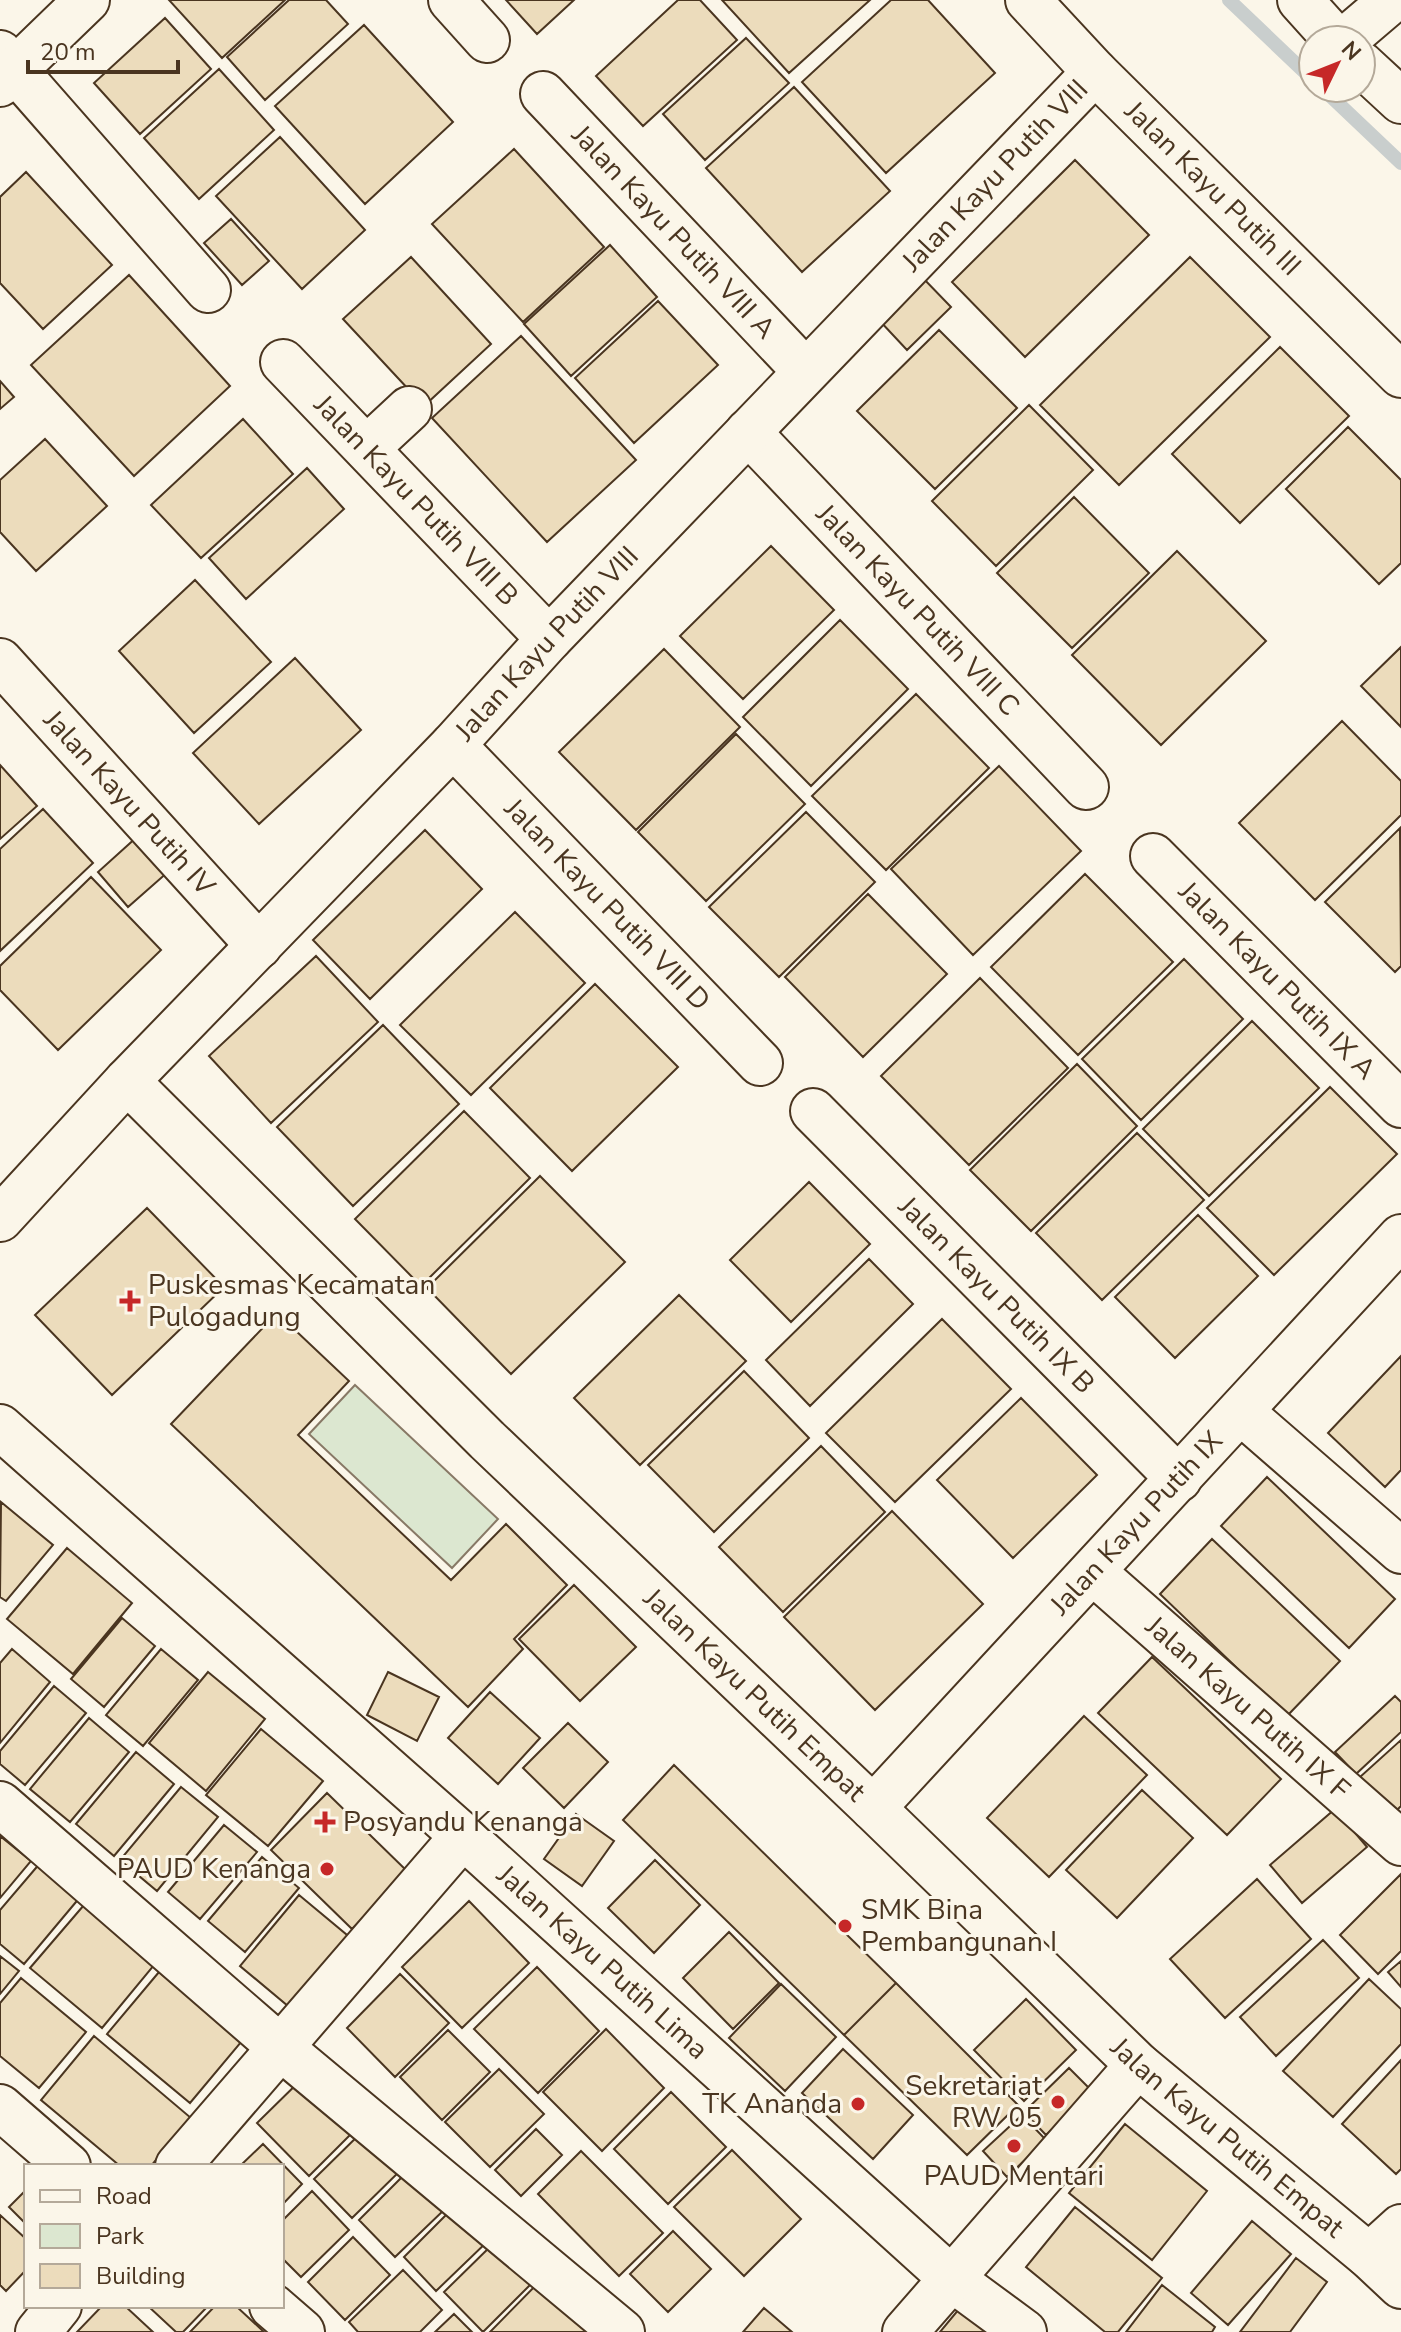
<svg xmlns="http://www.w3.org/2000/svg" width="1401" height="2332" font-family="'Nunito Sans',sans-serif">
	<rect width="100%" height="100%" fill="#fbf6e9"/>
	<path fill="#dce7d0" stroke="#887966" stroke-width="2" d="M355,1385L498,1519L452,1568L309,1434Z"/>
	<g fill="none" stroke-linecap="round" stroke-linejoin="round">
		<path stroke="#c9cecd" stroke-width="14" d="M1229,0L1313,80
			M1322,88L1401,163"/>
	</g>
	<path fill="#ecdcbc" stroke="#4a3520" stroke-width="2" d="M169,0H285L222,58Z
		M289,0H326L348,24L265,100L227,57Z
		M506,0H574L537,34Z
		M678,0H700L737,40L643,126L596,76Z
		M722,0H870L789,73Z
		M891,0H928L995,73L886,173L802,82Z
		M165,18L211,69L140,134L94,83Z
		M364,25L453,122L365,204L275,106Z
		M746,38L789,83L705,160L663,114Z
		M219,69L274,130L199,199L144,138Z
		M794,87L890,191L802,272L706,168Z
		M280,137L365,230L302,289L216,196Z
		M514,149L604,247L523,322L432,224Z
		M1075,160L1149,235L1025,357L952,282Z
		M26,172L112,265L43,329L0,283V197Z
		M231,219L269,261L242,285L204,243Z
		M610,245L657,297L571,376L524,324Z
		M411,257L491,344L424,406L343,319Z
		M1190,257L1270,337L1119,485L1040,405Z
		M129,275L230,386L134,476L31,365Z
		M921,276L951,307L907,350L878,319Z
		M658,301L718,365L634,443L575,378Z
		M939,330L1017,408L935,489L857,411Z
		M521,336L636,460L547,542L432,418Z
		M1280,347L1349,416L1240,523L1172,454Z
		M0,381L14,397L0,409Z
		M1029,405L1093,470L996,566L932,501Z
		M243,419L293,474L201,558L151,505Z
		M1348,427L1401,480V563L1379,584L1286,489Z
		M45,439L107,506L36,571L0,532V480Z
		M307,468L344,509L246,599L209,558Z
		M1074,497L1149,573L1072,648L997,573Z
		M771,546L834,610L743,699L680,636Z
		M1177,551L1266,641L1161,745L1072,655Z
		M195,580L271,662L194,733L119,651Z
		M840,620L908,689L811,786L743,717Z
		M1401,647V727L1361,686Z
		M664,649L740,727L636,830L559,752Z
		M295,658L361,730L259,824L193,753Z
		M916,694L989,768L886,870L812,796Z
		M1342,721L1401,781V815L1315,900L1239,823Z
		M736,734L805,804L706,901L638,832Z
		M0,765L37,806L0,839Z
		M999,766L1081,851L973,955L891,869Z
		M43,809L93,863L0,951V849Z
		M806,812L875,882L779,977L709,907Z
		M1400,828L1401,966L1395,972L1325,902Z
		M425,830L482,889L370,999L313,940Z
		M138,836L169,871L128,907L98,872Z
		M1085,874L1173,962L1078,1055L991,967Z
		M91,877L161,950L58,1050L0,990V966Z
		M868,894L947,974L863,1057L785,977Z
		M515,912L585,983L471,1095L400,1025Z
		M316,956L378,1022L271,1123L209,1056Z
		M1184,959L1243,1019L1141,1120L1082,1059Z
		M980,978L1068,1068L969,1165L881,1076Z
		M595,984L678,1067L572,1171L490,1088Z
		M1252,1021L1319,1088L1209,1196L1143,1129Z
		M383,1025L459,1104L353,1206L277,1127Z
		M1077,1064L1137,1126L1031,1231L970,1170Z
		M1330,1087L1397,1154L1274,1275L1207,1208Z
		M464,1111L530,1178L421,1286L355,1219Z
		M1137,1133L1204,1200L1102,1300L1036,1233Z
		M540,1176L625,1262L511,1374L427,1288Z
		M809,1182L870,1244L791,1322L730,1260Z
		M147,1208L224,1287L112,1395L35,1315Z
		M1198,1215L1258,1276L1175,1358L1115,1297Z
		M869,1259L913,1304L810,1406L766,1360Z
		M679,1295L746,1361L640,1465L574,1398Z
		M277,1313L349,1381L298,1435L451,1580L506,1524L567,1585L514,1639L523,1649L468,1707L171,1424Z
		M942,1319L1011,1389L895,1502L826,1433Z
		M1401,1356V1470L1385,1487L1328,1433Z
		M744,1371L809,1438L714,1532L648,1465Z
		M1021,1398L1097,1475L1013,1558L937,1480Z
		M821,1446L885,1512L783,1612L719,1547Z
		M1267,1477L1395,1599L1349,1648L1221,1526Z
		M1,1502L53,1545L6,1601L0,1597Z
		M892,1511L983,1604L875,1710L784,1617Z
		M1212,1539L1340,1661L1287,1716L1160,1594Z
		M67,1548L132,1603L73,1674L7,1619Z
		M574,1585L636,1647L580,1701L519,1639Z
		M122,1618L155,1646L104,1707L71,1679Z
		M12,1649L50,1682L0,1743V1663Z
		M161,1649L198,1680L143,1746L106,1715Z
		M1152,1657L1281,1779L1227,1835L1098,1713Z
		M208,1672L265,1719L206,1791L149,1743Z
		M388,1672L439,1697L417,1741L367,1715Z
		M54,1686L86,1713L25,1785L0,1764V1751Z
		M490,1692L540,1738L498,1784L448,1738Z
		M1395,1696L1401,1702V1732L1356,1774L1335,1752Z
		M1084,1716L1147,1775L1049,1877L987,1818Z
		M89,1718L129,1752L70,1822L30,1789Z
		M568,1723L608,1762L564,1808L523,1768Z
		M261,1729L323,1781L268,1846L206,1795Z
		M1401,1740V1806L1394,1813L1360,1777Z
		M136,1752L174,1784L114,1856L76,1824Z
		M674,1765L896,1983L844,2035L623,1820Z
		M181,1787L218,1817L157,1891L120,1860Z
		M1142,1790L1193,1838L1117,1918L1066,1870Z
		M327,1793L408,1872L352,1929L271,1850Z
		M1335,1809L1367,1847L1302,1903L1270,1865Z
		M576,1814L614,1841L582,1886L544,1859Z
		M224,1825L257,1852L200,1919L168,1892Z
		M0,1836L31,1861L0,1898Z
		M262,1857L299,1888L245,1952L208,1921Z
		M655,1860L700,1905L654,1953L608,1908Z
		M41,1862L81,1896L24,1964L0,1944V1910Z
		M1401,1874V1951L1378,1974L1340,1935Z
		M1257,1879L1311,1939L1225,2018L1170,1959Z
		M299,1895L353,1940L294,2011L240,1966Z
		M469,1901L529,1963L462,2028L402,1967Z
		M84,1905L155,1964L102,2028L30,1968Z
		M729,1932L779,1983L733,2029L683,1978Z
		M1323,1940L1359,1978L1276,2056L1240,2017Z
		M0,1956L19,1971L0,1994Z
		M1401,1961V1987L1388,1972Z
		M537,1967L599,2031L538,2093L474,2029Z
		M159,1972L242,2041L190,2103L107,2034Z
		M400,1974L449,2023L395,2077L347,2028Z
		M21,1978L86,2032L39,2088L0,2056V2003Z
		M1369,1979L1401,2009V2044L1333,2117L1283,2071Z
		M896,1983L1018,2105L967,2155L844,2035Z
		M781,1984L836,2037L785,2091L729,2038Z
		M1026,1999L1076,2050L1024,2101L974,2050Z
		M606,2029L664,2088L602,2151L543,2092Z
		M448,2030L490,2072L442,2120L400,2077Z
		M94,2036L191,2118L151,2166H120L41,2100Z
		M843,2049L913,2115L873,2159L802,2093Z
		M1401,2060V2169L1396,2174L1342,2124Z
		M1069,2068L1092,2091L1046,2135L1024,2112Z
		M499,2069L544,2114L490,2167L445,2122Z
		M309,2072L361,2124L309,2176L257,2123Z
		M671,2092L726,2147L668,2204L614,2149Z
		M1022,2115L1046,2140L1007,2177L983,2151Z
		M1125,2124L1207,2191L1152,2260L1069,2193Z
		M367,2127L405,2166L352,2218L314,2179Z
		M536,2129L562,2155L521,2196L495,2170Z
		M263,2144L302,2184L282,2205V2166H240Z
		M732,2150L801,2219L744,2276L674,2207Z
		M581,2151L663,2233L619,2276L538,2194Z
		M408,2171L445,2209L395,2257L359,2220Z
		M26,2190V2224L9,2207Z
		M312,2191L349,2230L301,2277L282,2258V2221Z
		M457,2204L491,2238L436,2291L404,2257Z
		M1075,2207L1162,2278L1118,2332H1105L1026,2267Z
		M0,2215L26,2239V2270L6,2291L0,2285Z
		M1252,2221L1291,2254L1228,2325L1191,2293Z
		M673,2231L711,2269L668,2312L630,2274Z
		M353,2237L390,2275L345,2320L308,2282Z
		M497,2240L536,2279L483,2332L444,2292Z
		M1296,2258L1327,2282L1290,2332H1240Z
		M403,2270L442,2310L420,2332H358L349,2322Z
		M543,2278L591,2325L584,2332H490Z
		M1162,2285L1215,2327L1212,2332H1126Z
		M964,2303L999,2332H940Z
		M102,2306H125L153,2332H77Z
		M148,2306H208L183,2332H176Z
		M215,2306H236L264,2332H190Z
		M764,2308L792,2332H743Z
		M454,2314L472,2332H435Z"/>
	<g fill="none" stroke-linecap="round" stroke-linejoin="round">
		<g stroke="#4a3520" stroke-width="48">
			<g id="minor">
				<path d="M451,0L487,40"/>
				<path id="s1" d="M1028,0L1095,72L1401,375"/>
				<path d="M1300,0L1336,40"/>
				<path d="M1345,40L1392,0"/>
				<path d="M0,53L208,290"/>
				<path d="M1361,64L1401,101"/>
				<path d="M0,84L87,0"/>
				<path id="s2" d="M543,94L805,371"/>
				<path id="s3" d="M283,362L549,639"/>
				<path id="s4" d="M748,432L1086,787"/>
				<path d="M367,448L409,409"/>
				<path id="s5" d="M0,661L259,946"/>
				<path id="s6" d="M453,745L760,1063"/>
				<path id="s7" d="M1153,856L1401,1105"/>
				<path id="s8" d="M127,1081L487,1440L873,1808L1138,2065L1369,2256L1401,2286"/>
				<path id="s9" d="M813,1111L1179,1479"/>
				<path id="s10" d="M0,1219L127,1081L453,745L549,639L1095,72"/>
				<path d="M1241,1412L1401,1551"/>
				<path id="s11" d="M0,1427L463,1836L952,2279L1024,2332"/>
				<path id="s12" d="M1093,1572L1401,1843"/>
				<path d="M0,1804L280,2047L622,2332"/>
				<path id="s13" d="M873,1808L1401,1237"/>
				<path d="M0,2107L68,2166"/>
				<path d="M178,2166L463,1836"/>
				<path d="M1369,2256L1401,2227"/>
				<path d="M272,2306L302,2332"/>
				<path d="M38,2332L59,2306"/>
				<path d="M905,2332L1138,2065"/>
			</g>
		</g>
		<use href="#minor" stroke="#fbf6e9" stroke-width="44"/>
	</g>
	<g fill="#c62828" stroke="#fbf6e9" stroke-width="3">
		<path d="M126 1289h8v8h8v8h-8v8h-8v-8h-8v-8h8z"/>
		<path d="M321 1810h8v8h8v8h-8v8h-8v-8h-8v-8h8z"/>
		<circle cx="327" cy="1869" r="8"/>
		<circle cx="845" cy="1926" r="8"/>
		<circle cx="1058" cy="2102" r="8"/>
		<circle cx="858" cy="2104" r="8"/>
		<circle cx="1014" cy="2146" r="8"/>
	</g>
	<g text-anchor="middle" dominant-baseline="central" stroke-width="6" stroke-linejoin="round" paint-order="stroke">
		<g font-size="28" fill="#4a3520" stroke="#fbf6e9">
			<text stroke="none"><textPath href="#s10" startOffset="1442">Jalan Kayu Putih VIII</textPath></text>
			<text stroke="none"><textPath href="#s1" startOffset="264">Jalan Kayu Putih III</textPath></text>
			<text stroke="none"><textPath href="#s2" startOffset="190">Jalan Kayu Putih VIII A</textPath></text>
			<text stroke="none"><textPath href="#s3" startOffset="192">Jalan Kayu Putih VIII B</textPath></text>
			<text stroke="none"><textPath href="#s4" startOffset="246">Jalan Kayu Putih VIII C</textPath></text>
			<text stroke="none"><textPath href="#s10" startOffset="794">Jalan Kayu Putih VIII</textPath></text>
			<text stroke="none"><textPath href="#s5" startOffset="192">Jalan Kayu Putih IV</textPath></text>
			<text stroke="none"><textPath href="#s6" startOffset="222">Jalan Kayu Putih VIII D</textPath></text>
			<text stroke="none"><textPath href="#s7" startOffset="176">Jalan Kayu Putih IX A</textPath></text>
			<text stroke="none"><textPath href="#s9" startOffset="260">Jalan Kayu Putih IX B</textPath></text>
			<text stroke="none"><textPath href="#s13" startOffset="388">Jalan Kayu Putih IX</textPath></text>
			<text stroke="none"><textPath href="#s8" startOffset="878">Jalan Kayu Putih Empat</textPath></text>
			<text stroke="none"><textPath href="#s12" startOffset="206">Jalan Kayu Putih IX F</textPath></text>
			<text stroke="none"><textPath href="#s11" startOffset="806">Jalan Kayu Putih Lima</textPath></text>
			<text stroke="none"><textPath href="#s8" startOffset="1526">Jalan Kayu Putih Empat</textPath></text>
		</g>
		<g font-size="28" fill="#4a3520" stroke="#fbf6e9" text-anchor="start">
			<text x="148" y="1285">Puskesmas Kecamatan<tspan x="148" dy="32">Pulogadung</tspan></text>
			<text x="343" y="1822">Posyandu Kenanga</text>
			<text x="311" y="1869" text-anchor="end">PAUD Kenanga</text>
			<text x="861" y="1910">SMK Bina<tspan x="861" dy="32">Pembangunan I</tspan></text>
			<text x="1042" y="2086" text-anchor="end">Sekretariat<tspan x="1042" dy="32">RW 05</tspan></text>
			<text x="842" y="2104" text-anchor="end">TK Ananda</text>
			<text x="1014" y="2176" text-anchor="middle">PAUD Mentari</text>
		</g>
	</g>
	<rect x="24" y="2164" width="260" height="144" fill="#fbf6e9" stroke="#b4a999" stroke-width="2"/>
	<rect x="40" y="2190" width="40" height="12" fill="#fbf6e9" stroke="#b4a999" stroke-width="2"/>
	<text x="96" y="2204" font-size="24" fill="#4a3520">Road</text>
	<rect x="40" y="2224" width="40" height="24" fill="#dce7d0" stroke="#b4a999" stroke-width="2"/>
	<text x="96" y="2244" font-size="24" fill="#4a3520">Park</text>
	<rect x="40" y="2264" width="40" height="24" fill="#ecdcbc" stroke="#b4a999" stroke-width="2"/>
	<text x="96" y="2284" font-size="24" fill="#4a3520">Building</text>
	<g transform="translate(1337 64) rotate(47)"><circle r="38" fill="#fbf6e9" stroke="#b4a999" stroke-width="2"/>
	<path d="M0-6L14 30L0 20L-14 30Z" fill="#c62828"/>
	<text y="-12" font-size="22" font-weight="bold" text-anchor="middle" fill="#4a3520">N</text>
	</g>
	<path d="M28 60v12h150v-12" fill="none" stroke="#4a3520" stroke-width="4"/>
	<text x="40" y="60" font-size="24" fill="#4a3520" stroke="#fbf6e9" stroke-width="6" paint-order="stroke">20 m</text>
</svg>
